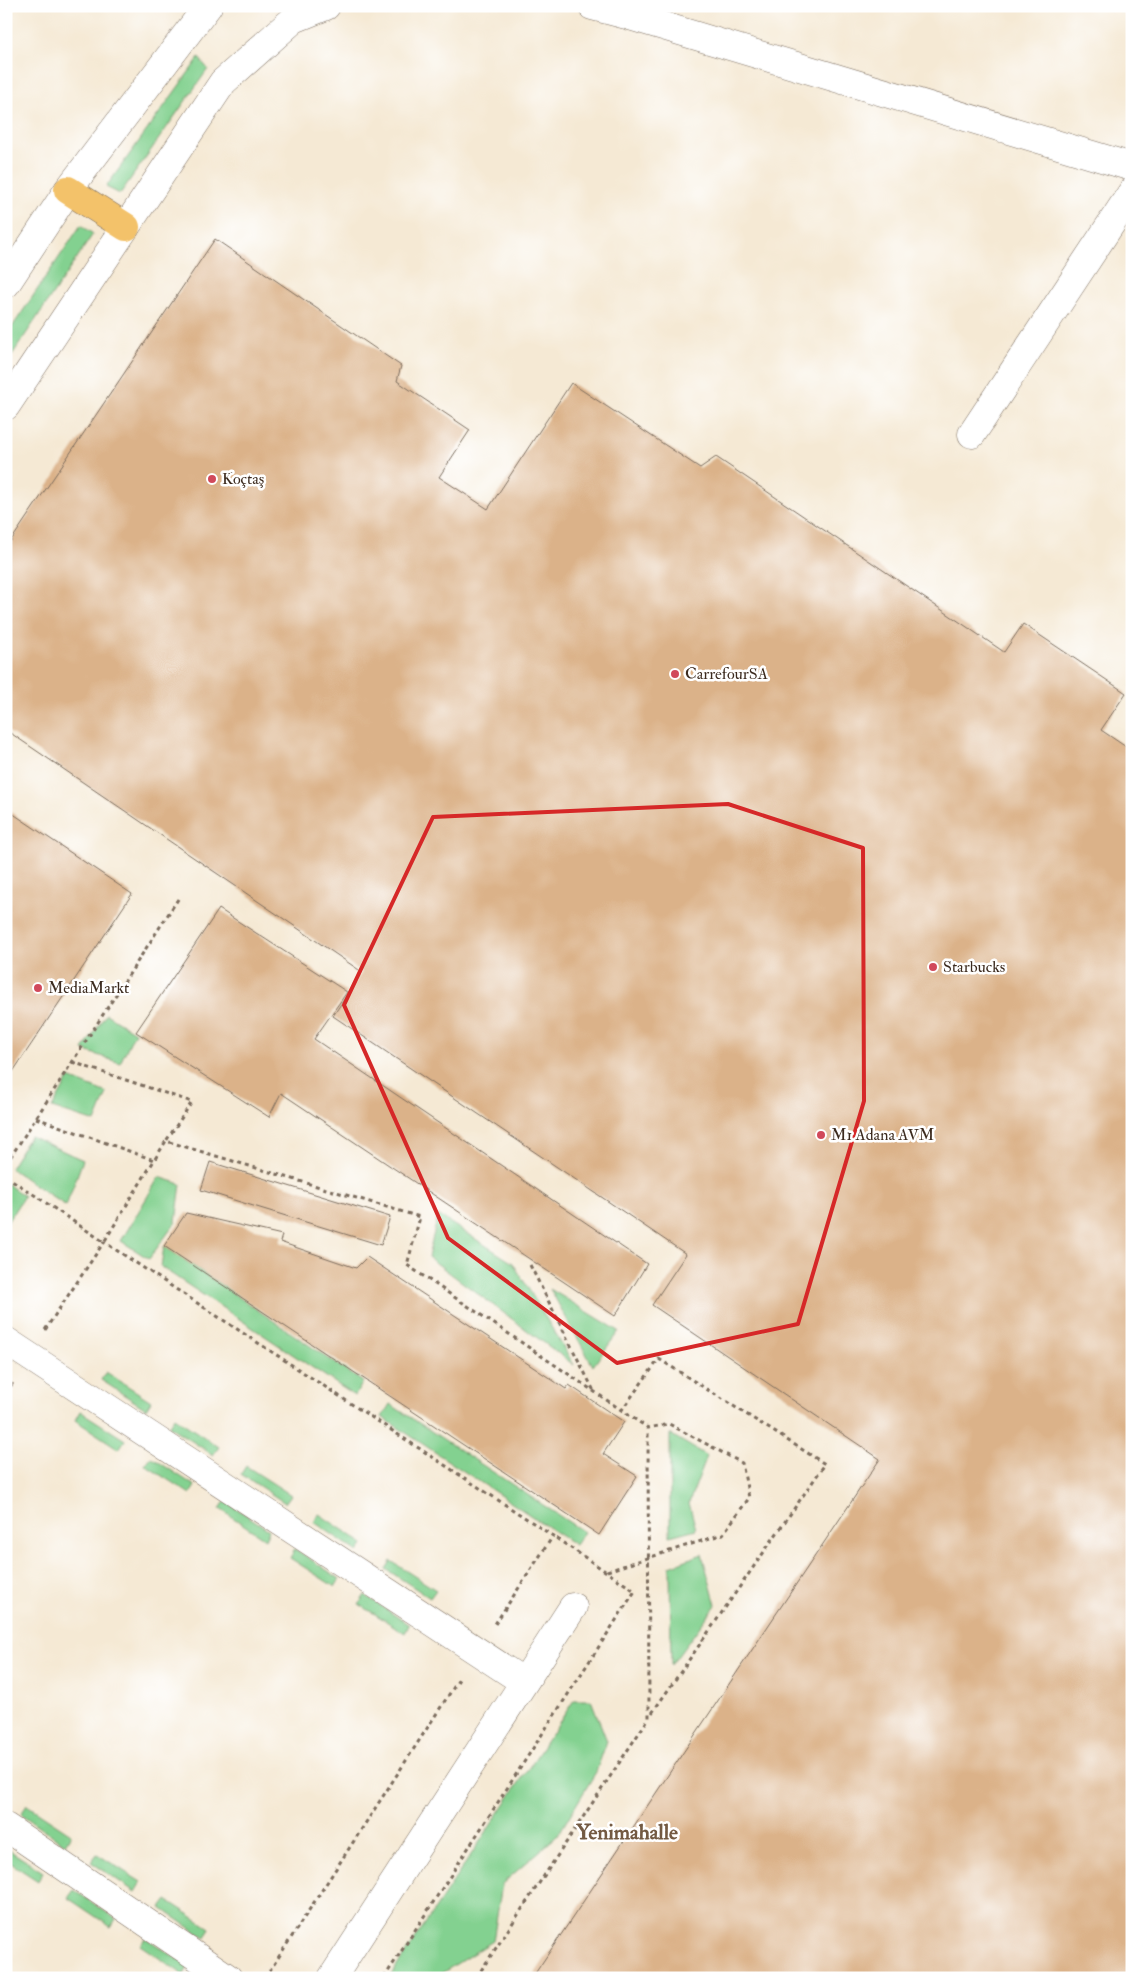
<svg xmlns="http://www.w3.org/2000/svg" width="1138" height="1984" font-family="'IM FELL Double Pica',serif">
	<rect width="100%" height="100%" fill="#fff"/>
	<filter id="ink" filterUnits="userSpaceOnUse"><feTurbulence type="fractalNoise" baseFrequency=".02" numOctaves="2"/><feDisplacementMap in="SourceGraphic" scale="10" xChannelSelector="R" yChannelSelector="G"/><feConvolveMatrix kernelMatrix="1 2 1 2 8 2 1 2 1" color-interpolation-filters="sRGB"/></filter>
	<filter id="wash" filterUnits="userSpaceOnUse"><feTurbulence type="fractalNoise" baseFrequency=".0096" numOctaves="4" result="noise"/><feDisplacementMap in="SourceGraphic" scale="20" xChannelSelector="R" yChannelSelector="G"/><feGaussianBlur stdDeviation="1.12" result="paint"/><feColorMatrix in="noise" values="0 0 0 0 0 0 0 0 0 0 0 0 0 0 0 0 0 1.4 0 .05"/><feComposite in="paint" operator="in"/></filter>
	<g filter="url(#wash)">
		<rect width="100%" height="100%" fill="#f5e9d4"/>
		<path fill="#83d190" stroke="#5f7e57" d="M199,58L208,69L120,194L106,187Z
			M81,225L93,234L6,364V336Z
			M106,1014L135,1032L120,1063L83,1050Z
			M69,1078L107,1093L95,1122L52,1108Z
			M30,1136L83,1160L66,1206L10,1168Z
			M159,1177L181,1184L176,1222L149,1259L121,1241Z
			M6,1183L24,1196L6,1224Z
			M438,1215L513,1263L574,1365L428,1257Z
			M164,1246L363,1382L355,1396L161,1267Z
			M550,1289L619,1331L593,1366Z
			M106,1372L151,1401L146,1409L101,1380Z
			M390,1404L584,1532L575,1545L382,1417Z
			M80,1411L125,1440L119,1449L75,1420Z
			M174,1417L219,1447L213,1455L169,1426Z
			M670,1434L707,1456L689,1503L696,1529L670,1536Z
			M151,1457L195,1486L190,1494L145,1465Z
			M246,1466L291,1495L285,1503L241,1474Z
			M225,1501L269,1530L265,1539L220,1509Z
			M319,1514L364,1544L358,1552L314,1522Z
			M295,1549L340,1579L335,1587L290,1558Z
			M702,1554L716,1605L671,1665L670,1566Z
			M391,1561L436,1590L430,1598L386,1569Z
			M365,1595L409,1625L405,1633L359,1604Z
			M574,1700H591L607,1741L596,1772L558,1835L502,1884L493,1941L434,1978H389Z
			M27,1805L71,1834L65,1844L21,1814Z
			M6,1848L43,1872L38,1881L6,1860Z
			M97,1854L141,1882L135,1892L91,1862Z
			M74,1890L116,1919L111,1927L68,1898Z
			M167,1900L210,1928L205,1938L161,1908Z
			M146,1938L188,1966L184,1975L140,1945Z"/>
		<g id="blocks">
			<path fill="#dbb289" d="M215,239L401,366L397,381L470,430L439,477L488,509L571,383L700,468L716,457L1004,652L1023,624L1126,693L1101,730L1132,751V1978H532L880,1459L652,1305L686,1254L333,1016L362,972L6,730V548Z
				M6,809L132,894L6,1082Z
				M219,909L347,992L314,1039L647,1264L615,1316L281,1093L269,1117L136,1032Z
				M210,1162L390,1217L381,1245L201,1190Z
				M186,1213L282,1235L280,1242L356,1268L367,1257L566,1389L569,1385L624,1422L603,1454L637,1476L599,1535L164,1246Z"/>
		</g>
	</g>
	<g filter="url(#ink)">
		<use href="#blocks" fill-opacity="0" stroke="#7c6d5e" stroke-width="1"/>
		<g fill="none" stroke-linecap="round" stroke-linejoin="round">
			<g stroke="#7c6d5e" stroke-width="29">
				<path id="minor" d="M592,6L630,16L1132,167
					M6,284L68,190L208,6
					M6,406L223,82L294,19L326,6
					M972,434L1132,192
					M6,1341L524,1682
					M6,1827L228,1978
					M332,1978L573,1607"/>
			</g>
			<g stroke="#7c6d5e" stroke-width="29">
				<path id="major" d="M68,190L126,227"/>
			</g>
			<path stroke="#7c6d5e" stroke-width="3" stroke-dasharray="4 4" stroke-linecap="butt" d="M72,1062L192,1102L166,1141
				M36,1118L154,1160
				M6,1164L180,896
				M6,1176L104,1242L166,1141L420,1217L407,1265L648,1428L649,1718L476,1978
				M530,1265L595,1393
				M45,1330L104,1242L553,1536L493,1627
				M6,1393L14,1381
				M621,1411L659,1359L825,1464L650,1716
				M607,1571L723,1534L749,1498L742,1463L669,1424L648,1428
				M265,1978L461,1676
				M384,1978L635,1591L553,1536"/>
			<use href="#minor" stroke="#fff" stroke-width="28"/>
			<use href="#major" stroke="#f3c26a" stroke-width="28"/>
		</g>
	</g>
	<path fill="none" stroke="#d62828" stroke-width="4" stroke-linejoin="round" d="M728,804L863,848L864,1101L798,1324L617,1363L448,1238L344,1005L433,817Z"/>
	<g fill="#d1495b" stroke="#fff" stroke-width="2">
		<circle cx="212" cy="479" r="5"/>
		<circle cx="675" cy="674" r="5"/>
		<circle cx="933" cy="967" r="5"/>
		<circle cx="38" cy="988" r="5"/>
		<circle cx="821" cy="1135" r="5"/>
	</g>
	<g text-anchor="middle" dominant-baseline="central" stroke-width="5" stroke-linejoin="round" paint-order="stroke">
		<g font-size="16" fill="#3b2a1e" stroke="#fff" text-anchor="start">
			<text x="222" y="479">Koçtaş</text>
			<text x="685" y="674">CarrefourSA</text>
			<text x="943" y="967">Starbucks</text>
			<text x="48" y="988">MediaMarkt</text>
			<text x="831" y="1135">M1 Adana AVM</text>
		</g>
		<g font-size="21" font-weight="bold" fill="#735a43" stroke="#fff">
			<text x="627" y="1832">Yenimahalle</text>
		</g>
	</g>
	<rect width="1138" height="1984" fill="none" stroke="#fff" stroke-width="25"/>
</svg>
